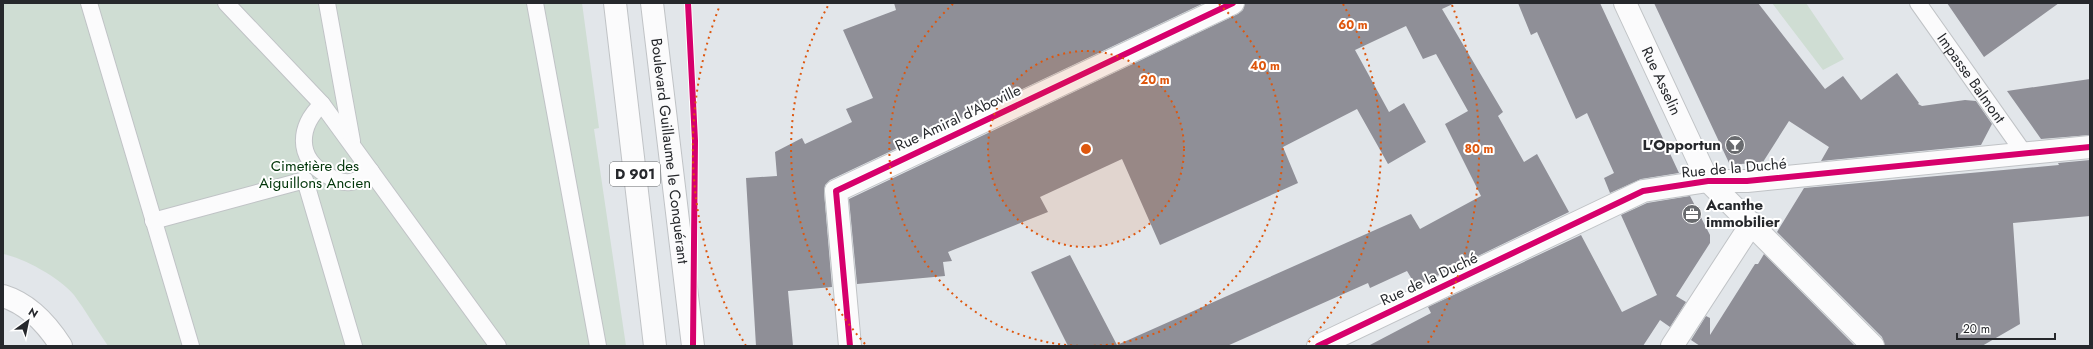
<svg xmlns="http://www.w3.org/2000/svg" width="2093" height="349" font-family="Jost,sans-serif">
	<rect width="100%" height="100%" fill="#e2e6ea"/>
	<path fill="#cfddd3" d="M3,3H582L599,128L594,129L626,346H108C96,329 86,311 74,295C60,278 24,258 3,254Z
		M1772,3H1806L1844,59L1823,70Z"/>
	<path fill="#8f8f97" d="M894,3H1204L830,180L825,185L824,192L832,287L788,291L793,346H756L746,178L777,176L775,152L802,138L805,144L852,122L846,109L873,98L843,30L896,10Z
		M1245,3H1455L1442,9L1503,112L1498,116L1524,162L1537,154L1569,212L1416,286L1407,271L1370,288L1368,283L1227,346H1068L1031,272L1070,255L1117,345L1411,214L1420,229L1481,196L1445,124L1468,111L1436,54L1423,59L1406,26L1355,50L1389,112L1404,103L1426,142L1388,164L1357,109L1283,147L1298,183L1160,245L1122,159L1040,197L1048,212L948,252L952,261L943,262L945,276L857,284L849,199L1238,14L1243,10Z
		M1518,3H1600L1679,173L1641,179L1610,193L1604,178L1614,173L1587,113L1576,119L1537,32L1531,35Z
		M1654,3H1758L1825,89L1843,76L1861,100L1897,73L1919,103L1918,104L1922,106L1965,100L1976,101L1992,124L1981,145L1821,161L1829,147L1789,121L1763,162L1730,165Z
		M1947,3H2059L1984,57Z
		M2090,79V135L2041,139L2007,91Z
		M2090,160V216L2013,223L2020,324L1982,346H1885L1882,337L1777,232L1804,188L2059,165L2058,163Z
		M1690,196L1710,235V243L1676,296L1686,302L1670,327L1660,320L1643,346H1368L1431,313L1428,307L1581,235L1622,312L1657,295L1621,215L1647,203Z
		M1764,254L1855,346H1700L1691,340L1706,316L1710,318V335L1755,264H1758Z"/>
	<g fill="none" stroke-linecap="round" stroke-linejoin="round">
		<g stroke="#c0c3c6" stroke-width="18">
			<g id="lane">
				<path d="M89,3L191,346"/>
				<path d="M226,3L322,104L498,346"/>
				<path d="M327,3L352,141"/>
				<path d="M535,3L598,346"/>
				<path id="s1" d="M1918,3L2024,153"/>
				<path d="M322,104C299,126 295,157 327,175C333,179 341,183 350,182C358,181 365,176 371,171"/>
				<path d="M153,221L305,180L354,346"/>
			</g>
		</g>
		<g stroke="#c0c3c6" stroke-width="24">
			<path id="street" d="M850,346L836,191L1233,3
				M1318,346L1643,191L1708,181H1747L2090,147
				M1672,346L1752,223"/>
		</g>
		<g stroke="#c0c3c6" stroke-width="24">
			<g id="secondary">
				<path id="s2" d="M1625,3L1708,181L1873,346"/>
				<path d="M3,296C29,304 47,324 61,346"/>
			</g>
		</g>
		<g stroke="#c0c3c6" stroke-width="24">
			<g id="primary">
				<path d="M615,3L655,346"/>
				<path id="s3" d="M652,3L693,346"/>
			</g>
		</g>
		<use href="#lane" stroke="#fbfbfc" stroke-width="16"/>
		<use href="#street" stroke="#fbfbfc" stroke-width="22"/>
		<use href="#secondary" stroke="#fbfbfc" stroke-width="22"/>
		<use href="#primary" stroke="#fbfbfc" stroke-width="22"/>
		<g stroke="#fff" stroke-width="8">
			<path id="cycleway" d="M688,3L695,141L693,346
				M850,346L836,191L1233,3
				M1318,346L1643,191L1708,181H1747L2090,147"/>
		</g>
		<use href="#cycleway" stroke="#d6006c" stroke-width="6"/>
	</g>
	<circle cx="1086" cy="149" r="98" fill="#de570e" fill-opacity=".12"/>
	<g fill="none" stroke="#de570e" stroke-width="2" stroke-dasharray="2 4">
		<circle cx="1086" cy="149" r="98"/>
		<path d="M1084 346A197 197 0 0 1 953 4M1219 4A197 197 0 0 1 1088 346"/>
		<path d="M865 344A295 295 0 0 1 829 4M1343 4A295 295 0 0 1 1307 344"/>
		<path d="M746 346A393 393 0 0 1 720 5M1452 5A393 393 0 0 1 1426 346"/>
	</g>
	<defs>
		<g id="bar-disc" transform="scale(1)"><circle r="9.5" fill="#686a6e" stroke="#fff"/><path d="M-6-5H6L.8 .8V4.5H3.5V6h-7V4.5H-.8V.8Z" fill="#fff"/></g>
		<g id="office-disc" transform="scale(1)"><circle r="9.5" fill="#686a6e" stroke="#fff"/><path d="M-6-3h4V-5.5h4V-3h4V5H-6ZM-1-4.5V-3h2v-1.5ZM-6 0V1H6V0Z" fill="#fff"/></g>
	</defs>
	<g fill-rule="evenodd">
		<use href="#bar-disc" x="1735" y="145"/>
		<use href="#office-disc" x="1692" y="214"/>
	</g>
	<g text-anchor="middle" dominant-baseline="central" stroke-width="4" stroke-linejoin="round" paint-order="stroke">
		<rect fill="#fff" stroke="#67686b" stroke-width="1" x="610" y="162" width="50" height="24" rx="3"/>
		<g font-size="14" font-weight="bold" fill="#26282c">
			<text x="635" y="174">D 901</text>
		</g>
		<g font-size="15" fill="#26282c" stroke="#fff">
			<text stroke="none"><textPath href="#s1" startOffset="92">Impasse Balmont</textPath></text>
			<text stroke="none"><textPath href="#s2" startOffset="86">Rue Asselin</textPath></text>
			<text transform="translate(958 118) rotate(-25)">Rue Amiral d'Aboville</text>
			<text stroke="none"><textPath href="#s3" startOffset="149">Boulevard Guillaume le Conquérant</textPath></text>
			<text transform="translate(1734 168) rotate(-5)">Rue de la Duché</text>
			<text transform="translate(1429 279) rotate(-25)">Rue de la Duché</text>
		</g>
		<g font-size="15" font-weight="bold" fill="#26282c" stroke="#fff" text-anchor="end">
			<text x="1721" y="145">L'Opportun</text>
			<text x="1706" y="205" text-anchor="start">Acanthe<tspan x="1706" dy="17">immobilier</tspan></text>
		</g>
		<g font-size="15" fill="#013509" stroke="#fff">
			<text x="315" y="166">Cimetière des<tspan x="315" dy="17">Aiguillons Ancien</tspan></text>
		</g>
	</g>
	<circle cx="1086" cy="149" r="6" fill="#de570e" stroke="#fff" stroke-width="2"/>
	<g font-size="12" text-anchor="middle" font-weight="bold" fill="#de570e" stroke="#fff" stroke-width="4" stroke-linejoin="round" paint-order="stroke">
		<text x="1353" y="29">60 m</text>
		<text x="1265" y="70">40 m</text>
		<text x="1155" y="84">20 m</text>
		<text x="1479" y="153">80 m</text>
	</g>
	<rect width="2093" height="349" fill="none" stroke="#26282c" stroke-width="8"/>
	<g transform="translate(28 321) rotate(33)" stroke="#ffffff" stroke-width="3" paint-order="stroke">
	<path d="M0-3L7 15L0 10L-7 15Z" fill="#26282c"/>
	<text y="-6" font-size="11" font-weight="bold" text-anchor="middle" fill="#26282c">N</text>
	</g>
	<path d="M1957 333v6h98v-6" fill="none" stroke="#26282c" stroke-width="2"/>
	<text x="1963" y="333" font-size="12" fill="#26282c" stroke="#ffffff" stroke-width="3" paint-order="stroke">20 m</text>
</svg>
